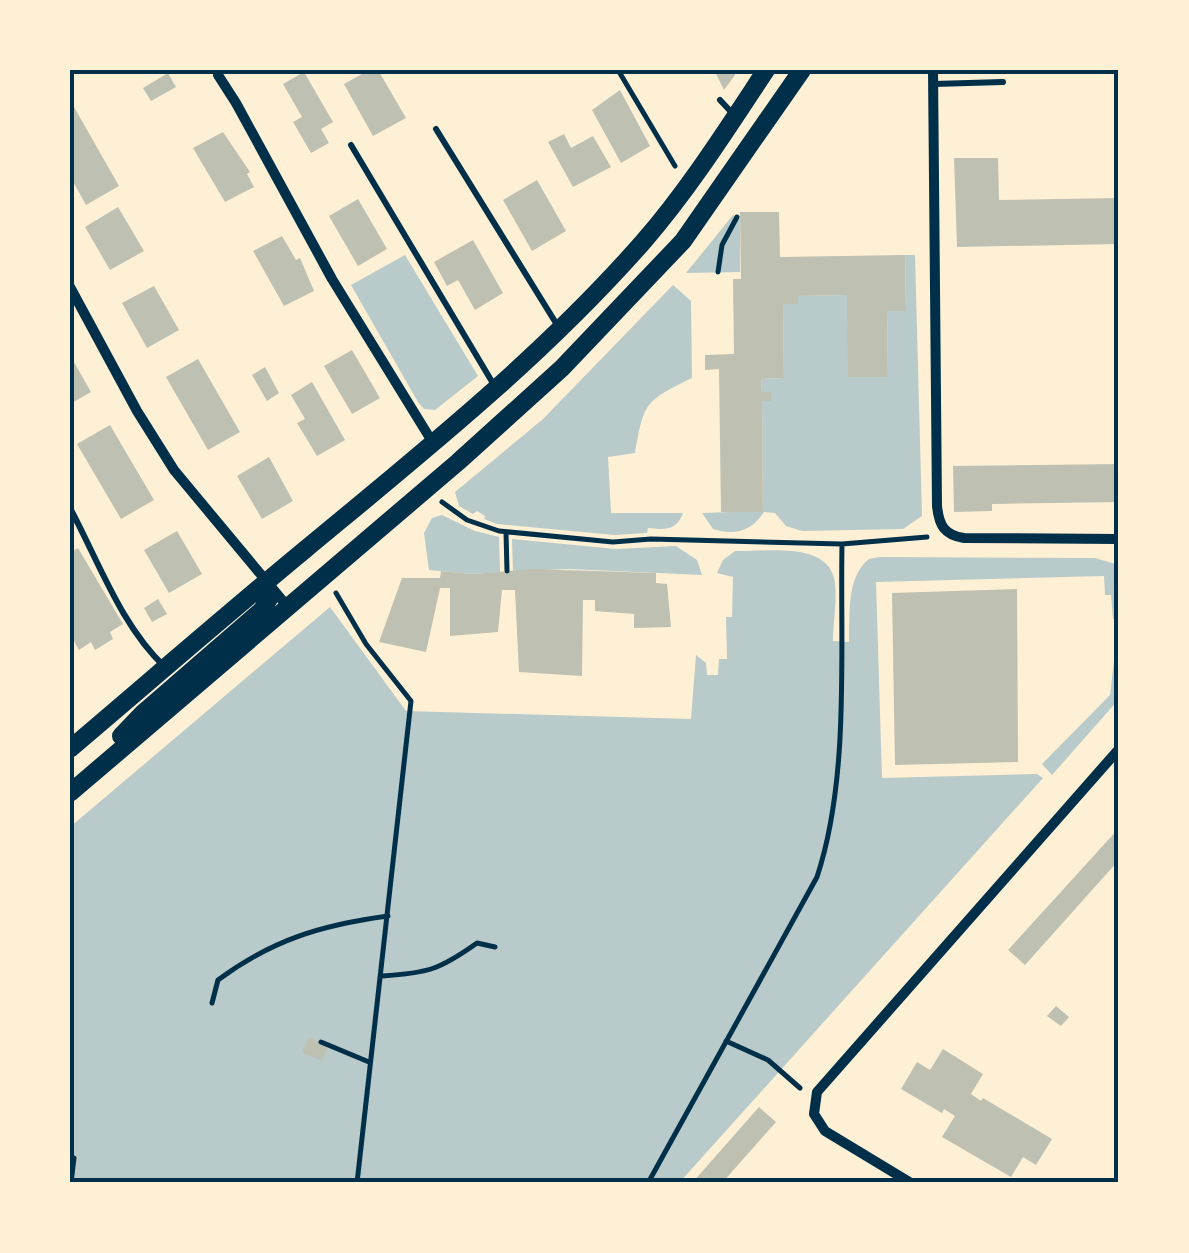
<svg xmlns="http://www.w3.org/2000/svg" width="1189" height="1253" font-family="'Varela Round',sans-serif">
	<rect width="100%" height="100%" fill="#fdf0d5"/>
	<path fill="#b9caca" d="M733,215L740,219V272L686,273Z
		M405,255L478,376L435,410L424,409L418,402L351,285Z
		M905,255H915L922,516L903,529L802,531L786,526L775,513L764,512C752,531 735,536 713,529L702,513L763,511L762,401H771V392H762L761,379L784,378L783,304L798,296L847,295L888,377L887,311L906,310Z
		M673,285L691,301L692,378C645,401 644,402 635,453L608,457L611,513H683C676,533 661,529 648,528L647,533L614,535L497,524L484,519L485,516L477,511L473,514L459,506L455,492L543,419Z
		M442,515L475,531L499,537L500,572L472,574L429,570L424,533L432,518Z
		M512,539L616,549L676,546L697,560L702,575L569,569L513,571Z
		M735,551C764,552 825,541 834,578C838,597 833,622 833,641L849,642C850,615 846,577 869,559L879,557L1095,558L1119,565V618L1113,619L1111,595H1105L1104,576L876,582L882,778L1037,774L1043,778L679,1183H70V827L330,607L406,711L691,719L696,655L706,663L707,675H718L719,659H727L726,617H732L733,577L717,573L723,560Z
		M1119,643V699L1052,775L1042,764L1110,695L1116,644Z"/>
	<path fill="#bec0b2" d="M369,70H378L406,118L373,136L344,84Z
		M714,70H733L735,75L724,90Z
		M304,72L333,122L321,129L329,143L311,153L293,122L302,117L283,84Z
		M168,73L176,87L151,101L143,88Z
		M620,90L650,146L621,163L592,110Z
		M70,100L119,186L86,205L70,176Z
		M223,132L250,172L247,174L254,187L225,202L193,148Z
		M564,134L571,148L593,136L611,167L573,187L548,142Z
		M954,158H998L999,200L1119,198V244L957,247Z
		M537,180L566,231L532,251L503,200Z
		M358,199L387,249L358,266L329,216Z
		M118,207L144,251L110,270L85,227Z
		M740,212H779L780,257L905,255L906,311H887L888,377H848L847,295L798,296V304H783L784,378L761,379L762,392H771V401H762L763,512H721L719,369L705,370V355L734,354L733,279H741Z
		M282,236L296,260L300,258L314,291L284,306L253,251Z
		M473,240L503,293L475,310L458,280L447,286L434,262Z
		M154,286L179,330L147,348L122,303Z
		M352,350L380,398L352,414L324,366Z
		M70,355L91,392L70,404Z
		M198,359L240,432L208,450L166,377Z
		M265,367L279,393L267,401L252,375Z
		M312,382L345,440L317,456L297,423L305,419L291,395Z
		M110,425L154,500L121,519L77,444Z
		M269,457L293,501L262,519L237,476Z
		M1119,464V502L992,504V511L954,512L953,466Z
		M177,531L202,574L169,593L144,550Z
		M78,548L123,624L110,632L113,639L95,650L91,642L79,650L70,634V553Z
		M533,569L656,573V583L667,584L671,627L634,628V614L595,611V600H583L582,676L519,672L515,590H502L498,632L450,636V588H440L426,652L379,642L402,578H440L441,571L472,574Z
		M1017,589L1018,762L895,765L892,593Z
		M158,599L167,614L152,622L144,608Z
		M1119,828V860L1025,965L1008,950Z
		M1056,1006L1069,1017L1061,1026L1047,1016Z
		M309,1037L328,1046L322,1061L302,1052Z
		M943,1049L983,1074L971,1094L981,1101L983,1098L1052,1139L1036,1165L1023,1157L1011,1177L942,1137L955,1116L944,1109L942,1113L901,1089L917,1062L930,1070Z
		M759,1107L776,1122L722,1183H692Z"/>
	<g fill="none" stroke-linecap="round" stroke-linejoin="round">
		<path stroke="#003049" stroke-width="5" d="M618,70L675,166
			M718,272L722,245L737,217
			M442,502L467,520L499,531L613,542L651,539L842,544L927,537
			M506,532L507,571
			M336,593L366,644L411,701L357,1183
			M382,976C428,973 439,970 477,943L495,947
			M212,1003L218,980C272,940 321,925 388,916
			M726,1041L768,1060L800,1088
			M321,1042L369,1062
			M71,1183L74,1158
			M648,1183L817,877C850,777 840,650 842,544"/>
		<path stroke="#003049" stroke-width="6" d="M934,84L1003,82
			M720,100L734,115
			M436,129L559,328
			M351,145L494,385
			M70,508C98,560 121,626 165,667"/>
		<path stroke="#003049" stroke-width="10" d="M933,70L937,506C939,525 944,535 964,538L1119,539
			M218,75L236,103L332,279L433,443
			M70,287L137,411L174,470L287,606
			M911,1183L825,1131L814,1114L817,1092L1119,749"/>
		<path stroke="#003049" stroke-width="18" d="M121,736L143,713L262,610L270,597L266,582
			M70,749C149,682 227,614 307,548C424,451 542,357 643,242C689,189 727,129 766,70
			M70,793L458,462L562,368L683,241L802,70"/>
	</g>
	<rect width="1189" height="1253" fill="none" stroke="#fdf0d5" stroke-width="145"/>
	<rect x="72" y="72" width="1044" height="1108" fill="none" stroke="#003049" stroke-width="4"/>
</svg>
